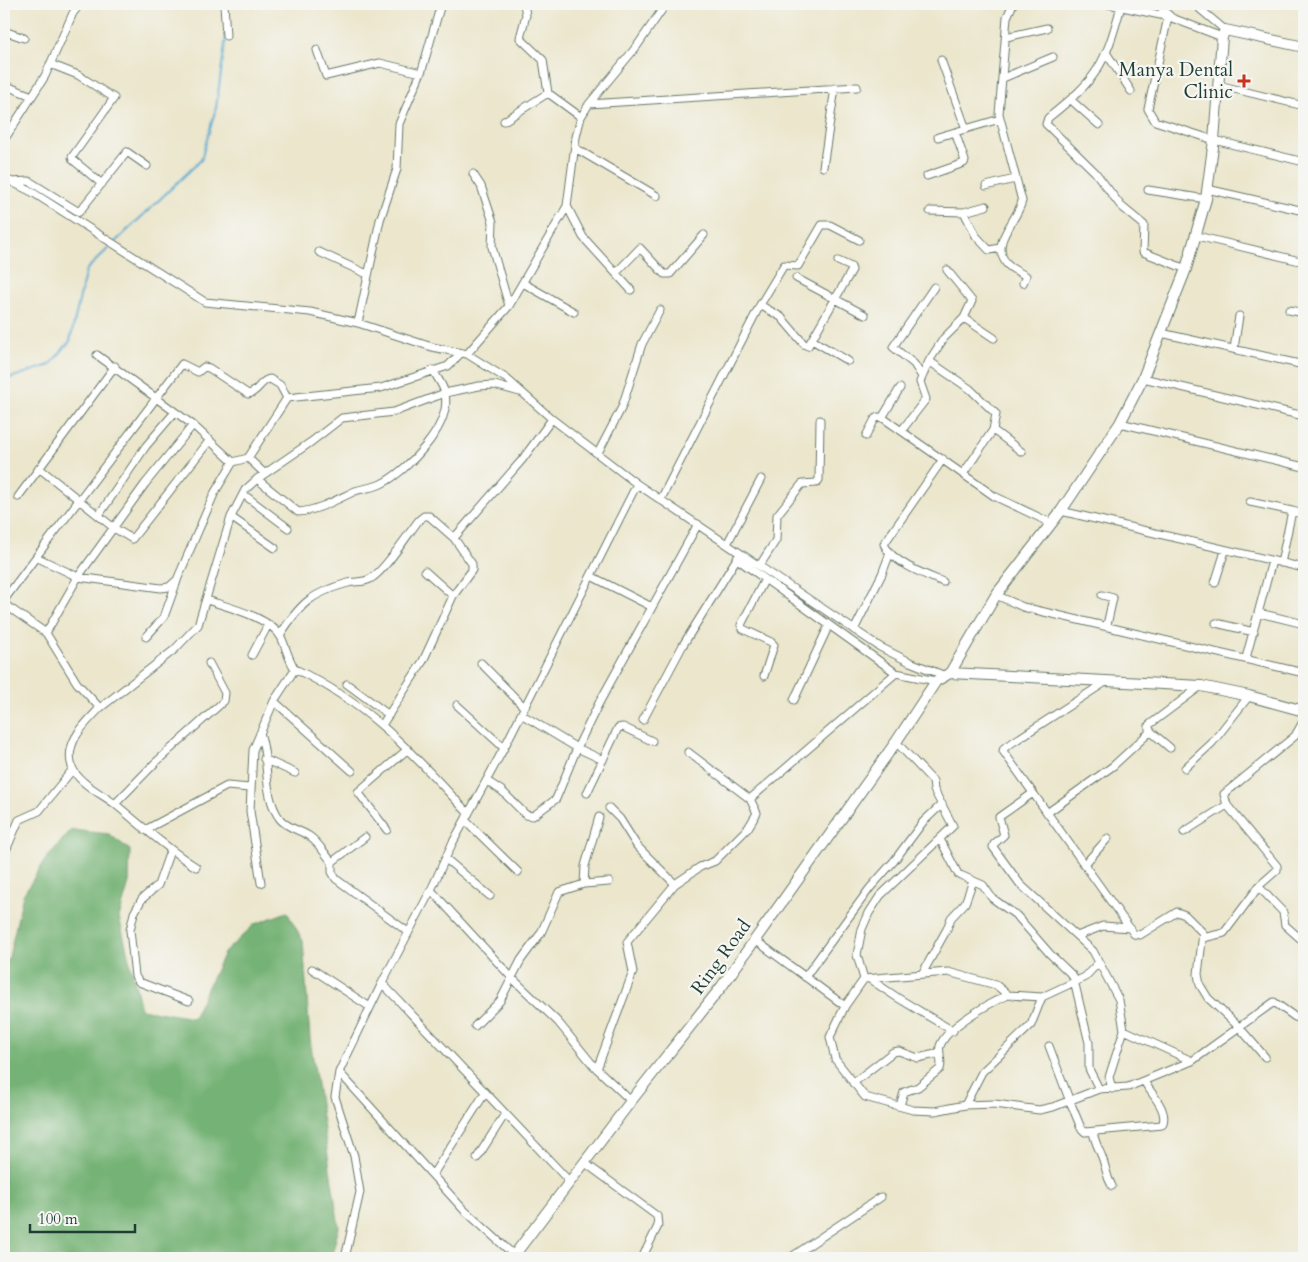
<svg xmlns="http://www.w3.org/2000/svg" width="1308" height="1262" font-family="Cardo,serif">
	<rect width="100%" height="100%" fill="#f6f6f2"/>
	<filter id="ink" filterUnits="userSpaceOnUse"><feTurbulence type="fractalNoise" baseFrequency=".02" numOctaves="2"/><feDisplacementMap in="SourceGraphic" scale="10" xChannelSelector="R" yChannelSelector="G"/><feConvolveMatrix kernelMatrix="1 2 1 2 8 2 1 2 1" color-interpolation-filters="sRGB"/></filter>
	<filter id="wash" filterUnits="userSpaceOnUse"><feTurbulence type="fractalNoise" baseFrequency=".0096" numOctaves="4" result="noise"/><feDisplacementMap in="SourceGraphic" scale="20" xChannelSelector="R" yChannelSelector="G"/><feGaussianBlur stdDeviation="1.12" result="paint"/><feColorMatrix in="noise" values="0 0 0 0 0 0 0 0 0 0 0 0 0 0 0 0 0 1.4 0 .05"/><feComposite in="paint" operator="in"/></filter>
	<g filter="url(#wash)">
		<rect width="100%" height="100%" fill="#ebe6cc"/>
		<path fill="#74b274" stroke="#4a7854" d="M71,830L109,834L130,850L129,883L119,917L141,1009L193,1018L224,953L255,924L287,912L303,941L310,1039L339,1227L331,1258H4V964L9,957L23,895L46,859Z"/>
		<g fill="none" stroke-linecap="round" stroke-linejoin="round">
			<path stroke="#58a9d2" stroke-width="2" d="M115,242L201,160L216,108L226,37
				M4,380L50,365L70,341L86,270L111,246"/>
		</g>
	</g>
	<g filter="url(#ink)">
		<g fill="none" stroke-linecap="round" stroke-linejoin="round">
			<g stroke="#667869" stroke-width="9">
				<path id="street" d="M224,4L226,36
					M524,4L526,15L520,38L543,60L548,93
					M1013,4L1007,17L999,114L1022,201C1017,222 990,241 1006,263C1010,269 1020,272 1026,276L1023,283
					M1108,4L1170,17
					M1157,4L1172,18L1222,37
					M1199,4L1200,9L1225,30
					M1121,6C1105,66 1097,79 1048,118L1046,124L1095,172L1121,206L1144,225L1143,252L1186,269
					M1168,17L1148,109L1155,121L1214,140L1304,162
					M4,31L24,38
					M1006,37L1047,28
					M317,50L326,76L380,63L421,73
					M1107,54L1131,91
					M941,60L966,129
					M50,64L78,75L114,98L72,157L73,160L102,184
					M1003,78L1053,57
					M4,85L32,96
					M1218,85L1304,106
					M1071,100L1099,125
					M589,104L857,87
					M504,121L548,93L581,117
					M938,137L1000,119
					M4,140L45,76L73,13L80,4
					M575,148L657,196
					M823,167L835,88
					M473,174L481,186L493,222L492,247L509,306
					M927,176L964,163L965,161L955,132
					M4,178L32,192L205,302L310,312L358,323L432,347L467,354L507,379L552,419L637,484L880,647L910,662L943,675
					M12,182L29,181L79,212L127,152L147,166
					M986,186L1015,179
					M1207,189L1304,211
					M1148,190L1206,199
					M567,206L583,237L631,290
					M930,211L964,212L976,236L989,250L1001,248
					M964,212L986,206
					M1197,236L1304,262
					M319,252L367,274
					M947,270L972,301L964,318L944,338L929,361L970,389L996,414L993,430
					M616,273L640,248L664,274H670L704,235
					M796,278L865,315
					M523,283L574,312
					M760,305L784,265L798,266L822,225H830L859,240
					M1289,310L1304,313
					M964,318L994,338
					M358,323L380,220L397,169L399,124L422,70L441,4
					M1161,333L1304,365
					M812,340L848,361
					M1234,349L1239,316
					M467,354L509,306L567,206L576,137L581,117L589,104L637,46L666,4
					M97,355L193,425L233,462
					M921,375L914,364L893,347L934,287
					M1143,378L1304,416
					M882,418L900,388
					M1120,423L1304,467
					M902,430L926,399L920,382L929,361
					M866,436L875,419L878,417L883,418L994,496L1051,523
					M598,453L622,407L642,344L660,310
					M248,458L264,473
					M943,459L884,544C891,562 926,575 943,582
					M39,468L114,528L132,539L210,440
					M963,474L993,430L1022,452
					M257,479L298,512C317,511 338,499 355,491C364,488 373,488 381,484C407,471 452,426 445,394C444,386 437,378 433,370
					M243,494L288,528
					M18,497L115,366
					M661,499L760,305L781,317L804,344L808,346L852,270L851,267L838,261
					M1250,502L1292,511L1281,563
					M1061,511L1304,568
					M1292,511L1304,514
					M99,515L146,446L175,412
					M231,517L275,548
					M454,538L522,460L552,419
					M727,544L761,479
					M36,557L182,364L198,372L204,367L209,368L248,394C258,393 260,380 270,379L280,385L287,398
					M737,559L896,673
					M760,565L776,540L777,515L802,484L816,483L819,480L820,420
					M425,571L453,596
					M591,576L652,607
					M1215,583L1225,551
					M996,595L1023,607L1304,673
					M1102,595L1113,598L1107,625
					M4,600L36,557L78,577L161,588L169,587L177,580L215,492L233,462L248,458L287,398L381,388L448,366L461,353
					M207,600C227,607 270,617 281,637C286,647 288,659 295,669
					M4,604L46,633L77,683L100,708C85,724 64,742 72,767C78,783 102,794 115,804C142,826 166,848 196,867
					M1259,613L1304,624
					M1216,623L1254,632
					M854,630L882,574L890,553
					M46,633L78,577L145,484L193,425
					M280,635C300,604 311,593 348,583C355,581 363,583 370,579C384,572 408,534 419,520L424,516H429L454,538L472,564V570L453,596L423,661L382,725
					M146,637L164,617L177,581
					M252,655L268,625
					M1246,658L1272,561
					M481,663L524,707
					M764,676L774,645L771,642L743,629L741,625L765,579
					M1104,683L1004,748L1003,751L1134,934L1140,935L1177,912L1185,915L1203,933L1198,974L1200,985L1208,998L1239,1027L1265,1057
					M347,684L389,715
					M794,700L829,625
					M274,701L352,771
					M457,705L504,748
					M100,708L174,650L198,625L231,517L245,490L257,479L311,442L342,418L394,412L445,393L479,386L494,385L520,392
					M521,714L577,748L603,760
					M643,720L683,645L739,555
					M260,733C270,759 262,795 280,819C287,828 300,830 309,836C318,842 325,854 332,862L365,837
					M1170,748L1149,730V725L1201,686
					M688,752L750,799
					M264,759L295,773
					M1185,768L1212,743L1249,696
					M487,781L502,791L526,815L533,816L556,799L577,748L599,703L698,524
					M587,793L618,728L623,727L652,741
					M1033,793L999,817L1004,835L994,844L993,847L1020,884L1093,951L1119,1000L1124,1030L1192,1061L1274,1002L1295,1017L1304,1020
					M115,804L155,763L224,701L225,693L209,663
					M609,808L620,819L637,846L675,884
					M1047,813L1113,766L1151,731
					M465,820L518,872
					M145,830L227,786L250,788
					M387,830L358,792L408,749
					M1184,832L1227,805
					M940,839L958,874L983,885L992,898L1017,916L1050,954L1073,976L1089,1043V1069L1099,1089
					M170,851L158,885L142,899L134,913L130,930L135,976L139,982L189,1001
					M4,855L19,820L39,811L73,769
					M446,859L490,896
					M332,862V872L336,879L408,932
					M1084,865L1108,838
					M261,883L250,811L253,750L274,701L295,669C371,705 412,753 468,813
					M584,884L609,882
					M1259,887L1283,912L1285,925L1304,942
					M431,890L382,983L339,1072L463,1209L515,1256
					M1077,936L1103,926L1130,928
					M1203,938L1224,933L1260,885L1277,870V866L1227,805L1224,794L1295,736L1304,720
					M755,940L845,1006L830,1037L835,1059L865,1097L913,1110L935,1111L965,1105L995,1104L1039,1110L1053,1107L1099,1089L1128,1087L1192,1061
					M312,969L370,1007
					M922,974L947,929L951,918L965,903L973,881
					M805,977L870,888L894,861L923,822L942,804
					M864,979L948,972L996,985L1008,995L1042,997L1085,977L1099,962
					M871,980L898,998L953,1031
					M382,983L570,1182
					M845,1006L864,979L857,955L862,929L869,913L880,896L953,826L934,790L933,781L896,742
					M475,1026L500,1001L521,960L541,933L559,892L584,884L585,866L599,817
					M1049,1046L1069,1099L1081,1128L1085,1132L1162,1125C1170,1111 1150,1093 1144,1081
					M597,1069L633,972L627,942L675,884L700,867L715,861L748,828L757,813L750,799L896,673L936,681
					M339,1072L335,1097L354,1156L360,1192L345,1258
					M853,1083L893,1052L899,1051L918,1058L940,1053
					M1112,1089L1109,1077L1124,1030
					M631,1101L593,1065L558,1022L512,978L431,890L452,844L504,748L637,484
					M965,1105L982,1072L1031,1025L1042,997
					M900,1106L904,1092L918,1087L940,1069C943,1062 938,1054 940,1046C947,1026 990,1003 1008,995
					M1093,1132C1095,1144 1101,1152 1104,1163C1107,1172 1106,1176 1112,1186
					M477,1158L505,1114
					M585,1163L657,1216L658,1226L642,1258
					M433,1174L485,1093
					M790,1258L881,1197"/>
			</g>
			<g stroke="#667869" stroke-width="12">
				<path id="secondary" d="M950,673L996,595L1061,511L1120,423L1143,378L1186,269L1206,199L1214,140L1222,37L1225,30L1304,47
					M512,1258L631,1101L722,986L896,742L936,681L950,673L1201,686L1249,696L1304,711"/>
			</g>
			<use href="#street" stroke="#fff" stroke-width="7"/>
			<use href="#secondary" stroke="#fff" stroke-width="10"/>
		</g>
	</g>
	<path fill="#c8321e" stroke="#f6f6f2" stroke-width="2" d="M1241.5 73.5h5v5h5v5h-5v5h-5v-5h-5v-5h5z"/>
	<g text-anchor="middle" dominant-baseline="central" stroke-width="4.5" stroke-linejoin="round" paint-order="stroke">
		<g font-size="19" fill="#1f3d34" stroke="#f6f6f2" text-anchor="end">
			<text x="1233" y="70">Manya Dental<tspan x="1233" dy="22">Clinic</tspan></text>
		</g>
		<g font-size="19" fill="#1f3d34" stroke="#f6f6f2">
			<text transform="translate(721 957) rotate(-54)">Ring Road</text>
		</g>
	</g>
	<rect width="1308" height="1262" fill="none" stroke="#f6f6f2" stroke-width="20"/>
	<path d="M30 1224v8h105v-8" fill="none" stroke="#1f3d34" stroke-width="2.5"/>
	<text x="38" y="1224" font-size="15" fill="#1f3d34" stroke="#f6f6f2" stroke-width="4" paint-order="stroke">100 m</text>
</svg>
